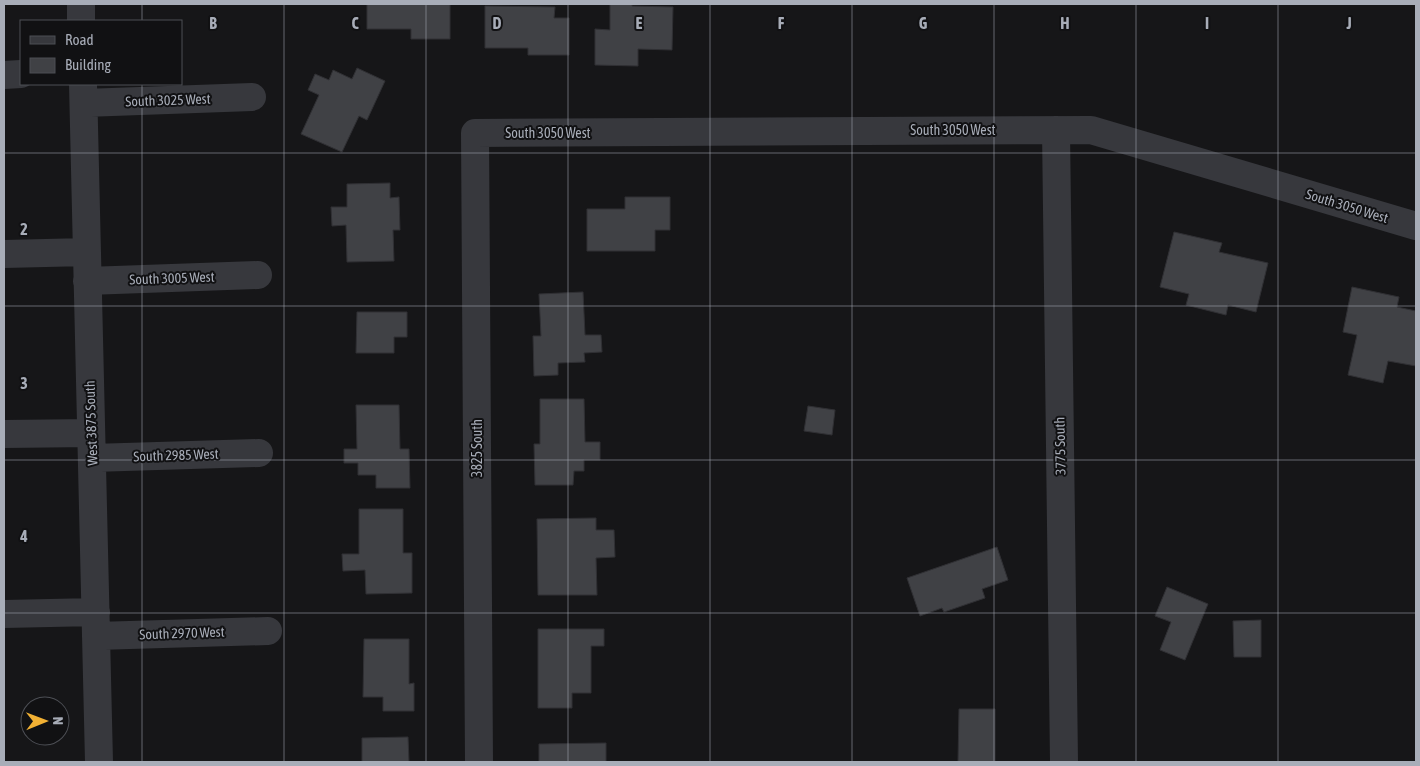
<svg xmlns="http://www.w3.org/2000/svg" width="1420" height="766" font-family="'Asap Condensed',sans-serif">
	<rect width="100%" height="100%" fill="#161618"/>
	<path fill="#404145" stroke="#303034" d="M367,4H450V39H411V29H367Z
		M610,4H632V6L673,7L672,50L638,49V66L595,65V29L610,30Z
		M485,6L555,7L554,18H569V55H528V48H485Z
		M357,68L385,81L367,120L359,116L342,152L301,134L319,95L308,90L315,74L329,80L333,70L352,79Z
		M390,183V198L399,197L400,230H393L394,261L347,262L346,225L332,226L331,207H347V184Z
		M625,197H670V230H655V251H587V209H625Z
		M1174,232L1222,243L1219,252L1268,263L1256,312L1228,305L1226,315L1186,305L1189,294L1160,287Z
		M1352,287L1399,297L1397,307L1416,311V366L1388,361L1383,383L1348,375L1357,335L1343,332Z
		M583,292L585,335H601L602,352L584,353L585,362L558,363V375L534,376L533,336H541L539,294Z
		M357,312H407V337H394V353H356Z
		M540,399H584L585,442H600V460H584V471H574L573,485H535L534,444H540Z
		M356,405H399L400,449H409L410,488H376V475H358V463H344V449H357Z
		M808,406L835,410L832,435L804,431Z
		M359,509H403V553H412V593L366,594L365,570L343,571L342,554H359Z
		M596,518V530H614L615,557L596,558L597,595H538L537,519Z
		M997,547L1008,580L982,589L985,598L944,612L942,608L920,616L907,578Z
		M1167,587L1208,604L1185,660L1160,650L1171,622L1155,616Z
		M1261,620V657H1234L1233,621Z
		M538,629H604V646H591V693H572V708H538Z
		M364,639H409V684L414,683V711H383V697H363Z
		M959,709H995V762H958Z
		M408,737L409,762H362V738Z
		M606,743V762H539V744Z"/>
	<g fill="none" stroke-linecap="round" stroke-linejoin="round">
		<path stroke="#37383d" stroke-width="28" d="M81,4V21
			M4,75L21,74
			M83,84L99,762
			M84,103L252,97
			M1056,130L1064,762
			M4,254L87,252
			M87,281L258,275
			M4,434L91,433
			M92,458L259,453
			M4,614L96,612
			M96,636L268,631
			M479,762L475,133L1091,130L1416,226"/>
	</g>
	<path fill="none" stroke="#a8adb8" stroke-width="1" stroke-opacity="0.55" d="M142,4V21M284,4V762M426,4V762M568,4V762M710,4V762M852,4V762M994,4V762M1136,4V762M1278,4V762M142,84V762M4,153H1416M4,306H1416M4,460H1416M4,613H1416"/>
	<g text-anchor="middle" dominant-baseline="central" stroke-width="4" stroke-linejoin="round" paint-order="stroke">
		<g font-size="14" fill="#a8adb8" stroke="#111113">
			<text transform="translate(168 100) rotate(-2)">South 3025 West</text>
			<text x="953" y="130">South 3050 West</text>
			<text x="548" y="133">South 3050 West</text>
			<text transform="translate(1347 206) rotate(17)">South 3050 West</text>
			<text transform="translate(172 278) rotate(-2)">South 3005 West</text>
			<text transform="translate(91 423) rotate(-92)">West 3875 South</text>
			<text transform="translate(1060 446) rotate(-91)">3775 South</text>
			<text transform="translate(477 448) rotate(-90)">3825 South</text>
			<text transform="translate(176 455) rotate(-2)">South 2985 West</text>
			<text transform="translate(182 633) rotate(-2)">South 2970 West</text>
		</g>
	</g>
	<g font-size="16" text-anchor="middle" font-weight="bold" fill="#a8adb8" stroke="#111113" stroke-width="4" stroke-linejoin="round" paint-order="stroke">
		<text x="213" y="29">B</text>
		<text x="355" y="29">C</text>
		<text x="497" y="29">D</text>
		<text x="639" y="29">E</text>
		<text x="781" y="29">F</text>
		<text x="923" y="29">G</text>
		<text x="1065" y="29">H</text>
		<text x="1207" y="29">I</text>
		<text x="1349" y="29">J</text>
		<text x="24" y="235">2</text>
		<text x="24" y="389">3</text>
		<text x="24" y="542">4</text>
	</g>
	<rect width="1420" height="766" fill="none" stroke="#a8adb8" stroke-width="10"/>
	<rect x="20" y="20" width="162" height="65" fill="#111113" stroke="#4d4f55"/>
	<rect x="30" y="36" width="25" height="8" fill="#37383d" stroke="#4d4f55"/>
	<text x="65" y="45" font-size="15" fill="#a8adb8">Road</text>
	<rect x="30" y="58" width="25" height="15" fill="#404145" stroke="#4d4f55"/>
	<text x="65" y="70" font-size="15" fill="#a8adb8">Building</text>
	<g transform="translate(45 721) rotate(89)"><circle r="24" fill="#111113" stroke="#4d4f55"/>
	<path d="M0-4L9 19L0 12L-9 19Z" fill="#f2b134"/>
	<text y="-8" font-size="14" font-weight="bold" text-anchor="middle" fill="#a8adb8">N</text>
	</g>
</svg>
